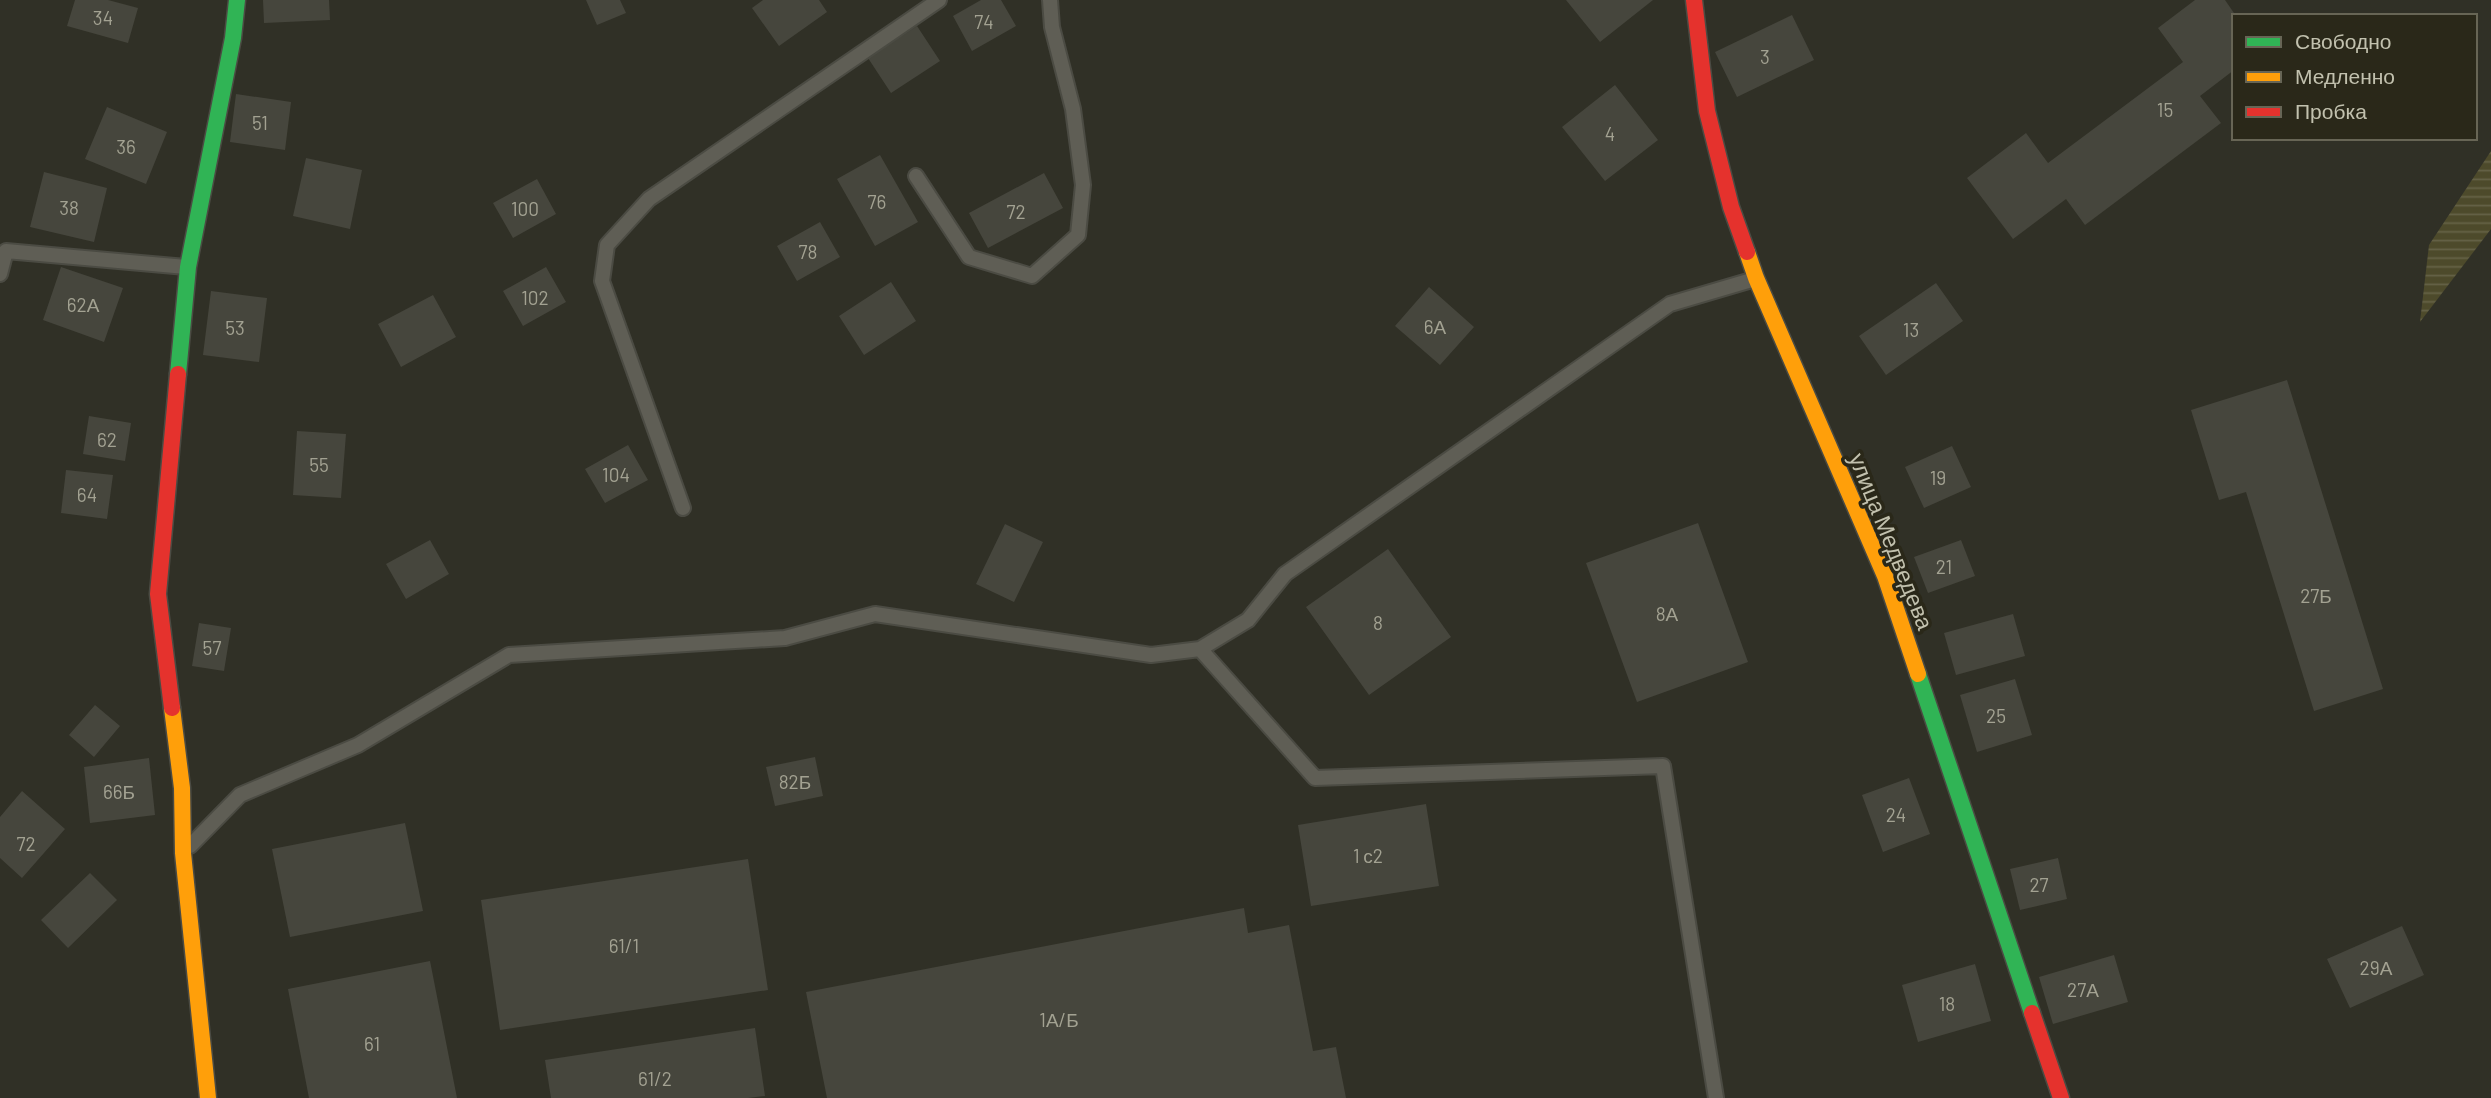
<svg xmlns="http://www.w3.org/2000/svg" width="2491" height="1098" font-family="Barlow,sans-serif">
	<defs>
		<pattern id="water-rules" width="6" height="5" patternUnits="userSpaceOnUse" patternTransform="scale(1.75)"><rect width="6" height="5" fill="#4d4a2b"/><path d="M0 2.5h6" fill="none" stroke="#656247"/></pattern>
	</defs>
	<rect width="100%" height="100%" fill="#303026"/>
	<path fill="url(#water-rules)" d="M2491,151V229L2420,322L2429,245Z"/>
	<path fill="#46463d" d="M75,0H108L138,8L128,43L67,26Z
		M263,0H329L330,20L264,23Z
		M586,0H620L626,13L597,25Z
		M763,0H819L827,12L779,46L752,8Z
		M981,0H1001L1016,26L972,51L953,16Z
		M1566,0H1653L1600,42Z
		M2195,0H2225L2236,16H2234V70L2200,96L2221,123L2085,225L2066,199L2013,239L1967,178L2026,133L2048,163L2183,62L2158,28Z
		M1792,15L1814,60L1737,97L1715,52Z
		M917,26L940,61L891,93L868,58Z
		M1615,85L1658,140L1605,181L1562,127Z
		M236,94L291,102L285,150L230,142Z
		M107,107L167,132L146,184L85,159Z
		M880,155L918,222L875,246L837,179Z
		M306,158L362,170L350,229L293,216Z
		M44,172L107,188L94,242L30,227Z
		M1044,173L1063,208L988,248L969,213Z
		M537,179L556,214L513,238L493,203Z
		M820,222L840,257L797,281L777,246Z
		M61,267L123,288L104,342L43,320Z
		M546,267L566,302L523,326L503,291Z
		M891,282L916,321L864,355L839,316Z
		M1936,283L1963,321L1886,375L1859,336Z
		M1429,287L1474,327L1440,365L1395,326Z
		M211,291L267,298L259,362L203,355Z
		M433,295L456,337L401,367L378,324Z
		M2287,380L2383,689L2314,711L2246,492L2219,500L2191,410Z
		M89,416L131,423L125,461L83,454Z
		M297,431L346,434L341,498L293,495Z
		M628,445L648,480L605,503L585,469Z
		M1952,446L1971,487L1924,508L1905,467Z
		M66,470L113,475L107,519L61,513Z
		M1698,523L1748,662L1637,702L1586,563Z
		M1005,524L1043,542L1014,602L976,584Z
		M430,540L449,574L406,599L386,564Z
		M1961,540L1975,576L1928,593L1914,557Z
		M1388,549L1451,637L1369,695L1306,607Z
		M2013,614L2025,656L1956,675L1944,633Z
		M199,623L231,628L224,671L192,666Z
		M2015,679L2032,735L1977,752L1960,695Z
		M95,705L120,726L94,757L69,735Z
		M815,757L823,796L775,806L766,767Z
		M149,758L155,815L90,823L84,767Z
		M1909,778L1930,834L1883,852L1862,795Z
		M22,791L65,829L22,878L0,858V817Z
		M1426,804L1439,886L1311,906L1298,825Z
		M405,823L423,911L290,937L272,849Z
		M2058,858L2067,899L2020,910L2010,869Z
		M748,859L768,990L500,1030L481,900Z
		M90,873L117,900L68,948L41,920Z
		M1244,908L1248,933L1289,925L1313,1051L1336,1047L1346,1098H827L806,992Z
		M2402,926L2424,975L2350,1008L2327,959Z
		M2114,955L2128,1002L2053,1024L2039,977Z
		M430,961L457,1098H309L288,989Z
		M1975,964L1991,1021L1918,1042L1902,985Z
		M755,1028L765,1096L748,1098H551L545,1060Z"/>
	<g fill="none" stroke-linecap="round" stroke-linejoin="round">
		<g stroke="#4b4b43" stroke-width="18">
			<path id="lane" d="M916,176L969,257L1032,276L1078,235L1083,185L1073,109L1052,27L1050,0
				M0,274L6,251L186,267
				M683,508L602,281L607,245L649,199L939,0
				M1200,649L1315,778L1663,766L1716,1098
				M190,846L240,795L358,745L509,655L785,638L875,614L1151,655L1200,649L1248,620L1285,574L1670,304L1755,279"/>
		</g>
		<g stroke="#4b4b43" stroke-width="19">
			<path id="fast" d="M178,374L188,267L233,38L237,0
				M1918,674L2032,1013"/>
		</g>
		<g stroke="#4b4b43" stroke-width="19">
			<path id="slow" d="M1747,252L1756,278L1885,576L1918,674
				M172,708L182,788L183,853L208,1098"/>
		</g>
		<g stroke="#4b4b43" stroke-width="19">
			<path id="jam" d="M1694,0L1707,111L1731,207L1747,252
				M172,708L158,594L178,374
				M2032,1013L2061,1098"/>
		</g>
		<use href="#lane" stroke="#5f5e55" stroke-width="14"/>
		<use href="#fast" stroke="#30b455" stroke-width="16"/>
		<use href="#slow" stroke="#ff9f0a" stroke-width="16"/>
		<use href="#jam" stroke="#e5322d" stroke-width="16"/>
	</g>
	<g text-anchor="middle" dominant-baseline="central" stroke-width="7" stroke-linejoin="round" paint-order="stroke">
		<g font-size="19" fill="#a3a292">
			<text x="103" y="17">34</text>
			<text x="984" y="21">74</text>
			<text x="1765" y="56">3</text>
			<text x="2165" y="109">15</text>
			<text x="260" y="122">51</text>
			<text x="1610" y="133">4</text>
			<text x="126" y="146">36</text>
			<text x="877" y="201">76</text>
			<text x="69" y="207">38</text>
			<text x="525" y="208">100</text>
			<text x="1016" y="211">72</text>
			<text x="808" y="251">78</text>
			<text x="535" y="297">102</text>
			<text x="83" y="304">62А</text>
			<text x="1435" y="326">6А</text>
			<text x="235" y="327">53</text>
			<text x="1911" y="329">13</text>
			<text x="107" y="439">62</text>
			<text x="319" y="464">55</text>
			<text x="616" y="474">104</text>
			<text x="1938" y="477">19</text>
			<text x="87" y="494">64</text>
			<text x="1944" y="566">21</text>
			<text x="2316" y="595">27Б</text>
			<text x="1667" y="613">8А</text>
			<text x="1378" y="622">8</text>
			<text x="212" y="647">57</text>
			<text x="1996" y="715">25</text>
			<text x="795" y="781">82Б</text>
			<text x="119" y="791">66Б</text>
			<text x="1896" y="814">24</text>
			<text x="26" y="843">72</text>
			<text x="1368" y="855">1 с2</text>
			<text x="2039" y="884">27</text>
			<text x="624" y="945">61/1</text>
			<text x="2376" y="967">29А</text>
			<text x="2083" y="989">27А</text>
			<text x="1947" y="1003">18</text>
			<text x="1059" y="1019">1А/Б</text>
			<text x="372" y="1043">61</text>
			<text x="655" y="1078">61/2</text>
		</g>
		<g font-size="23" fill="#c2c1ae" stroke="#2a2819">
			<text transform="translate(1892 541) rotate(68)">улица Медведева</text>
		</g>
	</g>
	<rect x="2232" y="14" width="245" height="126" fill="#2a2819" stroke="#676555" stroke-width="2"/>
	<rect x="2246" y="37" width="35" height="10" fill="#30b455" stroke="#676555" stroke-width="2"/>
	<text x="2295" y="49" font-size="21" fill="#c2c1ae">Свободно</text>
	<rect x="2246" y="72" width="35" height="10" fill="#ff9f0a" stroke="#676555" stroke-width="2"/>
	<text x="2295" y="84" font-size="21" fill="#c2c1ae">Медленно</text>
	<rect x="2246" y="107" width="35" height="10" fill="#e5322d" stroke="#676555" stroke-width="2"/>
	<text x="2295" y="119" font-size="21" fill="#c2c1ae">Пробка</text>
</svg>
